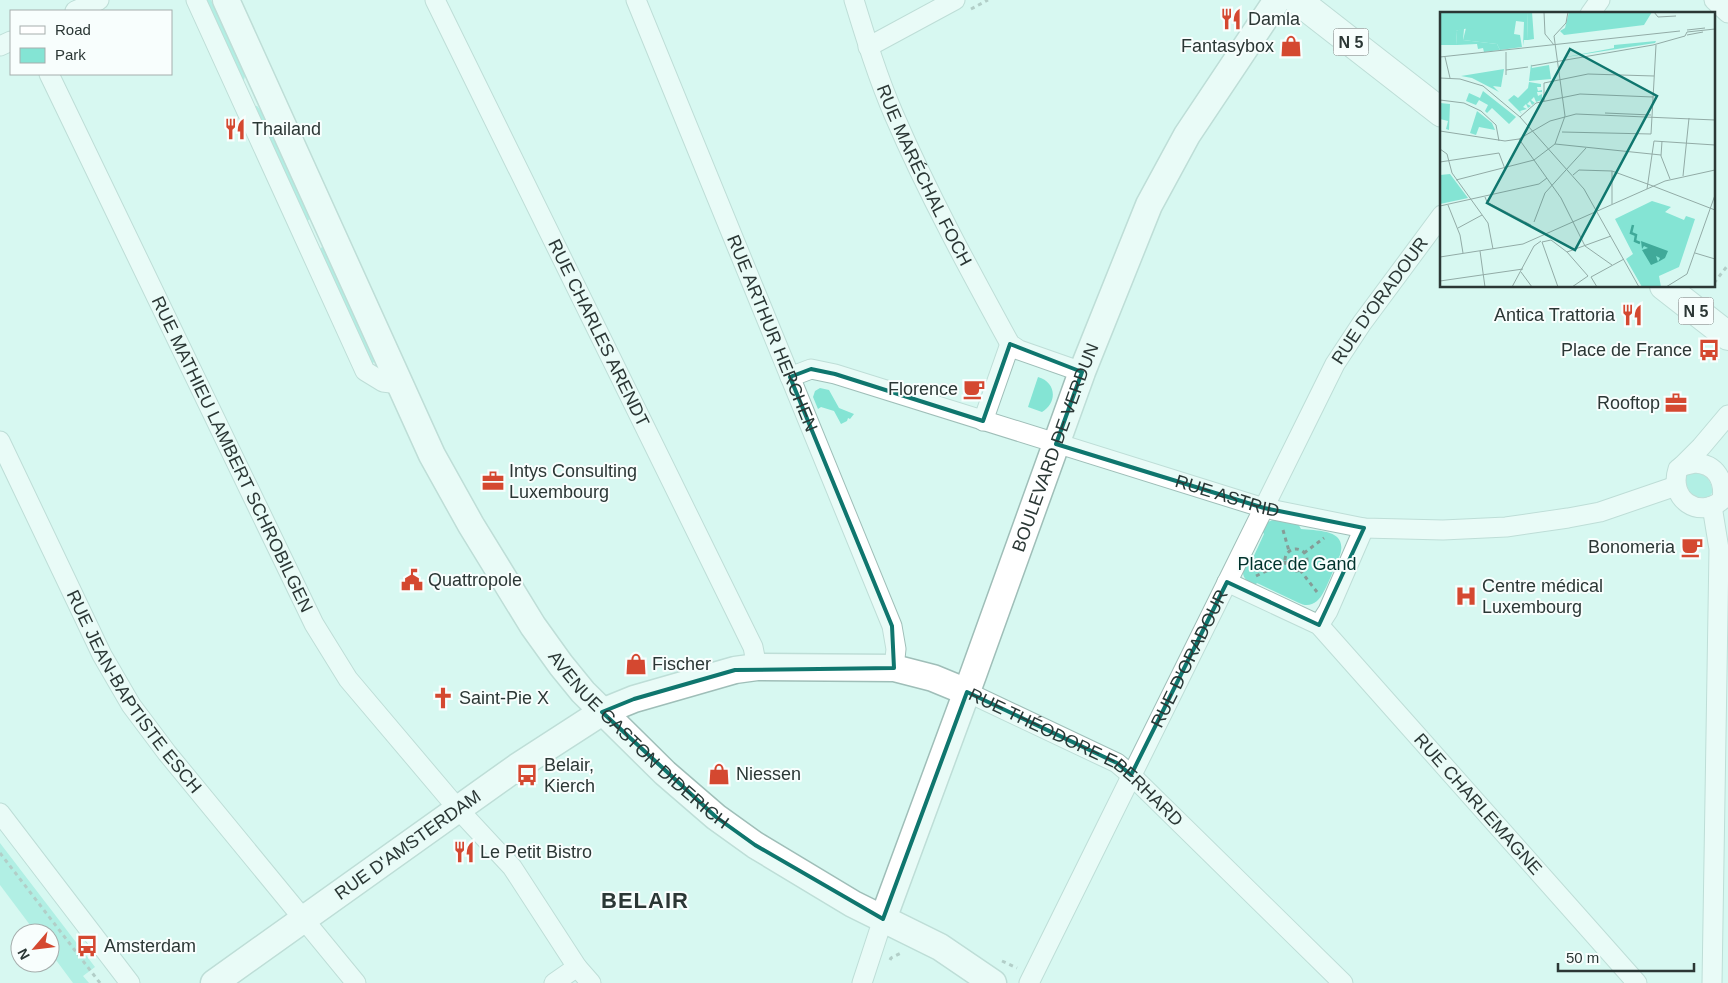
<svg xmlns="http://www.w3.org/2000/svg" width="1728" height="983" font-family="Arial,sans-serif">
	<rect width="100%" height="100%" fill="#d7f8f1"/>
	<path fill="#84e4d4" d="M203,0H211L243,71L245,76L244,80H241Z
		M255,106H257L262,112L308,214L310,219L306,222L253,108Z
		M322,247L326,252L375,361L371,365L317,252Z
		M1038,377C1056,382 1058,402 1042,412L1028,407Z
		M820,388L829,390L839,408L854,414L850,419L848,418L847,421L841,424L834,411L821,407L818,409L813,397L815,391Z
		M1697,472C1707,476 1713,482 1712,493L1709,497C1693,501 1684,489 1686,474Z
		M1277,519L1297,522L1301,529C1318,531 1348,529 1340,555C1335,565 1325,595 1317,601C1311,606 1305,606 1299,603L1257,583L1255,585C1243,580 1240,574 1246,562L1252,560L1264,534L1262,531C1265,523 1268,521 1277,519Z
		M0,843L95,967L83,976L89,983H73L50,952V933H36L0,885Z"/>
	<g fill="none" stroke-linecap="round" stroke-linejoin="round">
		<g stroke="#9fbeb8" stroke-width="21">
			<g id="street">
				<path d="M196,0L365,371L383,382L399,384"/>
				<path id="s1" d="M435,0L753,647L757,667"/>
				<path id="s2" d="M636,0L892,626L896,649L894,668"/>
				<path id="s3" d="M854,0C866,39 878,78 894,115C928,194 969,269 1010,344L1019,350L1082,372"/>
				<path d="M1714,0L1728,13"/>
				<path d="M75,11L99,0"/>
				<path d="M1590,14L1600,0"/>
				<path d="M0,46L11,41"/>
				<path d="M868,47L955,0"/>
				<path id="s4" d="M49,74L314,624L348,679L458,809L512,867L577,967L591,983"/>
				<path id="s5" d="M790,377L811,369L835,374L1264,508L1364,528L1443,530L1506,527L1568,518L1600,512L1676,486"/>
				<path d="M983,421L1010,344"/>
				<path id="s6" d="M0,441L102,655L131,705L167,753L356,983"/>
				<path d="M1695,463C1716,464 1725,480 1722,500C1699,520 1668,499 1678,469L1682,466Z"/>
				<path d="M1681,467L1701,447L1728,415"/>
				<path id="s7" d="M1227,582L1319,625L1637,983"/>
				<path d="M1319,625L1328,611L1364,528"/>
				<path id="s8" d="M967,692L1117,763L1131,775L1343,983"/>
				<path d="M0,813L130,983"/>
				<path d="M554,983L577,967"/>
				<path d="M862,983L883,919"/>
				<path id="s9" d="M1029,983L1335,364L1362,323L1442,215"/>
				<path d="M1712,983L1719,549L1712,506"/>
			</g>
		</g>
		<g stroke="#9fbeb8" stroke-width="29">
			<g id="secondary">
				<path id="s10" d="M226,0L432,455L471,525L533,626L561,665L583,692L665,773L716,817L755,845L853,904L940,947L993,983"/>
				<path id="s11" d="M883,919L973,675L1082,372L1149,205L1187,135L1277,0"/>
				<path id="s12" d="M214,983L517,767L602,712L634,699L735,670L757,667L894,668L933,678L967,692"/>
			</g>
		</g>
		<g stroke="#9fbeb8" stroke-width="30">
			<path id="primary" d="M1297,0L1442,113
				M1664,286L1728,336"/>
		</g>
		<path stroke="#859c97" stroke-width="3" stroke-dasharray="4 4" stroke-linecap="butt" d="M971,9L988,0
			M1714,283L1728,265
			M1283,530L1289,551
			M1285 560a11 11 0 1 1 22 0a11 11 0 1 1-22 0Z
			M1304,553L1324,538
			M1300,570L1317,592
			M1256,576L1285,562
			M0,853L100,983
			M890,960L891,958L903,952
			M1002,961L1017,968"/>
		<use href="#street" stroke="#fff" stroke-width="19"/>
		<use href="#secondary" stroke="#fff" stroke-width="26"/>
		<use href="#primary" stroke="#fff" stroke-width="28"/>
	</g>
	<path d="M0 0H1728V983H0ZM1010,344L1082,372L1056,444L1264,508L1364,528L1319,625L1227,582L1131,775L1117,763L967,692L883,919L755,845L716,817L602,712L634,699L735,670L894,668L892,626L790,377L811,369L835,374L983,421Z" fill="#d7f8f1" fill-opacity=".55" fill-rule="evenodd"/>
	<path fill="none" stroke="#0f766e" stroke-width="4" stroke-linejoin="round" d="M1010,344L1082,372L1056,444L1264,508L1364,528L1319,625L1227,582L1131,775L1117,763L967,692L883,919L755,845L716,817L602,712L634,699L735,670L894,668L892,626L790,377L811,369L835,374L983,421Z"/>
	<defs>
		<g id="restaurant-bare" transform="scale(1.725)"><path d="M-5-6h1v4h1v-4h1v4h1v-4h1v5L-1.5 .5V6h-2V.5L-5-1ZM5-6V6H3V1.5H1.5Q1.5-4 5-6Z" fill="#d44830" stroke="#f8fefd" stroke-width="2.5" paint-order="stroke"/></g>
		<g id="shop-bare" transform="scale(1.725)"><path d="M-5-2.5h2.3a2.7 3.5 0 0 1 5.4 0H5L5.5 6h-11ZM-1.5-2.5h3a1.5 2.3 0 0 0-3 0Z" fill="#d44830" stroke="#f8fefd" stroke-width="2.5" paint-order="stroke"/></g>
		<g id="bus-bare" transform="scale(1.725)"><path d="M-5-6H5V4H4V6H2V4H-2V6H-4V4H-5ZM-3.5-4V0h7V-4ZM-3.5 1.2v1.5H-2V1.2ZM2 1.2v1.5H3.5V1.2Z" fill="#d44830" stroke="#f8fefd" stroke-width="2.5" paint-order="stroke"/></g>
		<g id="cafe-bare" transform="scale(1.725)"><path d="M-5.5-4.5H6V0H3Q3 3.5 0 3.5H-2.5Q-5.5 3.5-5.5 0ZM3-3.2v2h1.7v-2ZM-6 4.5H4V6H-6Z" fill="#d44830" stroke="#f8fefd" stroke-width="2.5" paint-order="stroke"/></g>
		<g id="office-bare" transform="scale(1.725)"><path d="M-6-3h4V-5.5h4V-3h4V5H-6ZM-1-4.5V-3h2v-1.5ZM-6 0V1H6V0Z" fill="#d44830" stroke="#f8fefd" stroke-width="2.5" paint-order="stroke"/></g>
		<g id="civic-bare" transform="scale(1.725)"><path d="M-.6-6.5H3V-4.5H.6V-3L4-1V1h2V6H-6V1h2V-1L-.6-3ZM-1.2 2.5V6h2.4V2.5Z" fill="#d44830" stroke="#f8fefd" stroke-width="2.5" paint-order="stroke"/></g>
		<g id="hospital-bare" transform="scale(1.725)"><path d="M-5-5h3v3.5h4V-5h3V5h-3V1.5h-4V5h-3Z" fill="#d44830" stroke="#f8fefd" stroke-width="2.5" paint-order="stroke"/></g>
		<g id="church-bare" transform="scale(1.725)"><path d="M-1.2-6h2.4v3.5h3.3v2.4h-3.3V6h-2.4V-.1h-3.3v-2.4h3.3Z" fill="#d44830" stroke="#f8fefd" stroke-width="2.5" paint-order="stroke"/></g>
	</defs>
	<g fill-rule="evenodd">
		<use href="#restaurant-bare" x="1231" y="19"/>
		<use href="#shop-bare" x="1291" y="46"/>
		<use href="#restaurant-bare" x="235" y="129"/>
		<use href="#restaurant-bare" x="1632" y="315"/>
		<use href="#bus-bare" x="1709" y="350"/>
		<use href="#cafe-bare" x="974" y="389"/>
		<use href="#office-bare" x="1676" y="403"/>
		<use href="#office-bare" x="493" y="481"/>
		<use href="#cafe-bare" x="1692" y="547"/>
		<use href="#civic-bare" x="412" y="580"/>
		<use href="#hospital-bare" x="1466" y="596"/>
		<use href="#shop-bare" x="636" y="664"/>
		<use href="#church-bare" x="443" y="698"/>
		<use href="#shop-bare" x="719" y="774"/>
		<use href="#bus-bare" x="527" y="775"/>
		<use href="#restaurant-bare" x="464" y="852"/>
		<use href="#bus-bare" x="87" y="946"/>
	</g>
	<g text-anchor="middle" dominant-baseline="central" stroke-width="4" stroke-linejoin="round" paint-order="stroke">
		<g fill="#f8fefd" stroke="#687371" stroke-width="1">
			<rect x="1333.5" y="28.5" width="35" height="27" rx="4"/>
			<rect x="1678.5" y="297.5" width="35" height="27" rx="4"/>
		</g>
		<g font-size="16" font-weight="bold" fill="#2b3735">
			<text x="1351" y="42">N 5</text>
			<text x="1696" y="311">N 5</text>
		</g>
		<g font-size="18" fill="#2b3735" stroke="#f8fefd" text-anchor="start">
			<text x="1248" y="19">Damla</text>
			<text x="1274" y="46" text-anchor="end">Fantasybox</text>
			<text x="252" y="129">Thailand</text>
			<text x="1615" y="315" text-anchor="end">Antica Trattoria</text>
			<text x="1692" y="350" text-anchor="end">Place de France</text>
			<text x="958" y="389" text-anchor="end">Florence</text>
			<text x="1660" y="403" text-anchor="end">Rooftop</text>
			<text x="509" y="471">Intys Consulting<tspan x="509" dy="21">Luxembourg</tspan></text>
			<text x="1675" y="547" text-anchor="end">Bonomeria</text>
			<text x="428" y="580">Quattropole</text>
			<text x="1482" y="586">Centre médical<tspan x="1482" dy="21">Luxembourg</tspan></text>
			<text x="652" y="664">Fischer</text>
			<text x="459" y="698">Saint-Pie X</text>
			<text x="544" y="765">Belair,<tspan x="544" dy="21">Kierch</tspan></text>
			<text x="736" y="774">Niessen</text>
			<text x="480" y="852">Le Petit Bistro</text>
			<text x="104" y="946">Amsterdam</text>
		</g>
		<g font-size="18" fill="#2b3735" stroke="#f8fefd">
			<text stroke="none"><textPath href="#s3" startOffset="189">RUE MARÉCHAL FOCH</textPath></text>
			<text stroke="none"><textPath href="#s9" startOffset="768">RUE D'ORADOUR</textPath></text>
			<text stroke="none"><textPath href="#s1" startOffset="371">RUE CHARLES ARENDT</textPath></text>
			<text stroke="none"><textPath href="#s2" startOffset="360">RUE ARTHUR HERCHEN</textPath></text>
			<text stroke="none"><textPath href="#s11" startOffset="502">BOULEVARD DE VERDUN</textPath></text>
			<text stroke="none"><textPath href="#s4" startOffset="422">RUE MATHIEU LAMBERT SCHROBILGEN</textPath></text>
			<text stroke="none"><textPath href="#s5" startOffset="458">RUE ASTRID</textPath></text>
			<text stroke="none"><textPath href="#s9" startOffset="362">RUE D'ORADOUR</textPath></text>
			<text stroke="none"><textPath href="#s6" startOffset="285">RUE JEAN-BAPTISTE ESCH</textPath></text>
			<text stroke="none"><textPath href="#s10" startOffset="854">AVENUE GASTON DIDERICH</textPath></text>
			<text stroke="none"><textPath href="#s8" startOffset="128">RUE THÉODORE EBERHARD</textPath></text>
			<text stroke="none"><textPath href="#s7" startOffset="341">RUE CHARLEMAGNE</textPath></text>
			<text stroke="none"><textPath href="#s12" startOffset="238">RUE D'AMSTERDAM</textPath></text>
		</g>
		<g font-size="18" fill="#00322c" stroke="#f8fefd">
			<text x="1297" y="564">Place de Gand</text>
		</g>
		<g font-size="22" font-weight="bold" letter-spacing="1" fill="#2b3735" stroke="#f8fefd">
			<text x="645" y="900">BELAIR</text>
		</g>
	</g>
	<g transform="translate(1440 12)">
		<rect width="275" height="275" fill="#d7f8f1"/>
		<path d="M0,0H87L88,28H84L83,34L84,10L76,9L74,22L80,23L82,35L60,38L57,32L23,28L26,16L16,19L17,33H0ZM129,0H212L204,13L124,23L120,19L125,16ZM216,29L215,31L120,46L174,36V33ZM91,52L92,56L109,53L111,67L89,69ZM64,57L61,75L53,74L59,80L32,66L21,64ZM89,70L101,72V75H97L98,79L102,78V80H97L98,84L102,82V88L96,90L94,85L91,88L95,91L92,93L90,89L87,92L91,94L88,96L86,92L83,95L87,97L80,99L82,102L68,88L74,83L78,86L88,76ZM43,79L76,105L69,112L52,96L47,101L45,99L48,93L39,88L36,93L26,89L29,81L40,86ZM0,91L10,92L9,118L6,117L8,109L0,107ZM37,99L52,111L55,118L39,115L36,123L30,121ZM10,162L28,186L0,192V163ZM212,189L231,195L225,200L244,208L246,204L255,207L239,255L219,264L221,275H202L186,247L193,242L175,207Z" fill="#84e4d4"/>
		<path d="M87,0H92L94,27L88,28ZM23,16L34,17H24L23,28L57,32L60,38L44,40L43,36L38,37L37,32L17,33L16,19Z" fill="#84e4d4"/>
		<path d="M201,229L228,239L225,246L218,250L220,246L216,244L218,250L211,253L202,238L208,236L204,234L202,237Z" fill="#40a999"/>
		<path fill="none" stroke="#40a999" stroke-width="2.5" d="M193,213L191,221L196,223L195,229L200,231"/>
		<path fill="none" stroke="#92aba6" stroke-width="1" d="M104,0L105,22L114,33M214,0L218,5L236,4M247,18L265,16M247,23L263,20M66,40V63M0,45L240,19M5,45L10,66M91,54L213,33L245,24L247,20L275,17M66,58L88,55M0,66L20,67L43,74L80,105L144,177L199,275M0,88L24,91L41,99L56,113L59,129M104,89V71L148,62L214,64M165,101L211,103M80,105L96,91L140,82L213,85M0,119L65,129L79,127L110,109L136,102L275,108M122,120L211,122L216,33M79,127L121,186L145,234L172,253M222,129L221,144L230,167M115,132L221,143M0,137L7,142L12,161L48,211L53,237M0,150L59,141L65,157M172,159V192M133,163L139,158L172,159L213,174M243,164L249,106M16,168L94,148L115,132L125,104L114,24L126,11L128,0M213,174L275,198M207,177L214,129L275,133M45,185L47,190L91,213M8,193L20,223L23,241M0,194L99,172L107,166M94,210L105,181L146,136M18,216L42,203M102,230L111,228L127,240L148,264L132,275M102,230L118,275M40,239L45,275M127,240L171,224M255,241L275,247M0,245L83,232L225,169L275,158M81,260L92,275M0,269L83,257M72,275L94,234L101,229M157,275L151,265L184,247M226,275L247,262L275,183"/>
		<path fill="#0f766e" fill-opacity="0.15" stroke="#0f766e" stroke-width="2.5" d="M130,37L217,84L135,238L47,191Z"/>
		<rect width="275" height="275" fill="none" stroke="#2b3735" stroke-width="2.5"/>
	</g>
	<rect x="10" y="10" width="162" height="65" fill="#f8fefd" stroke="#a6aead"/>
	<rect x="20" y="26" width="25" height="8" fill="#ffffff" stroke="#a6aead"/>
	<text x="55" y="35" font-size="15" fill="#2b3735">Road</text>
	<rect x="20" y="48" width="25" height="15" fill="#84e4d4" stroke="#a6aead"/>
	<text x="55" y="60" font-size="15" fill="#2b3735">Park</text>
	<g transform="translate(35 948) rotate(242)"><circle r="24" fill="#f8fefd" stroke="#a6aead"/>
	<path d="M0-4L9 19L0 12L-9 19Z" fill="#d44830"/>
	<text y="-8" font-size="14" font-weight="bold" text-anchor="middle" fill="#2b3735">N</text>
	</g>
	<path d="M1558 963v8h136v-8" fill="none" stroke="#2b3735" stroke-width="2.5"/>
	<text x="1566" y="963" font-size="15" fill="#2b3735" stroke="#f8fefd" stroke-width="4" paint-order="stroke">50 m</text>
</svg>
